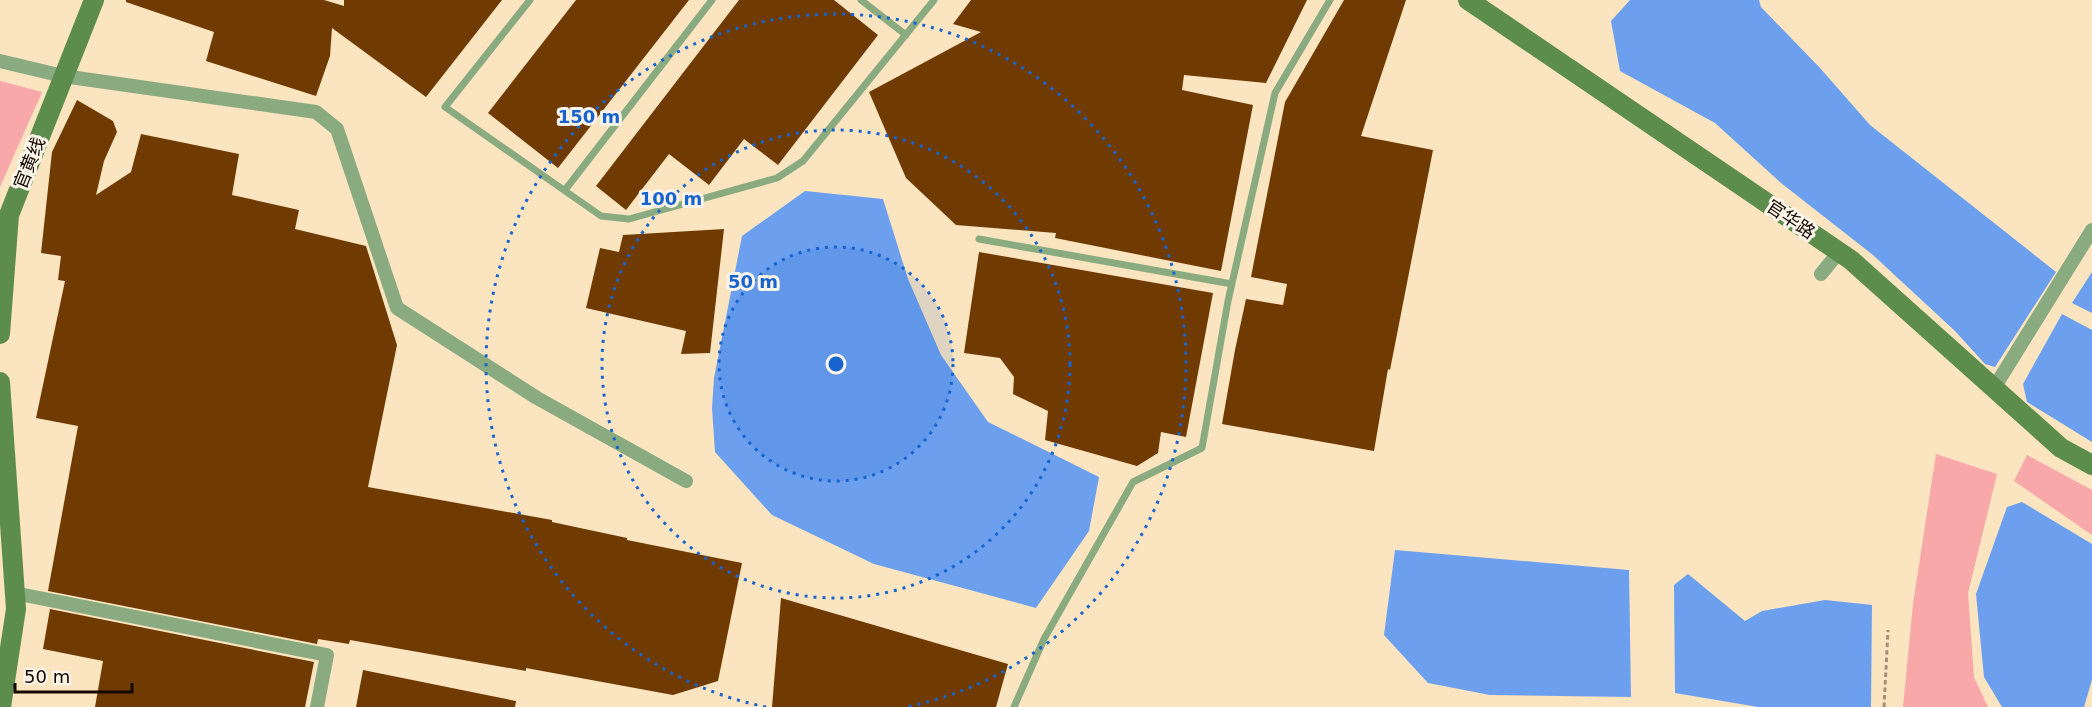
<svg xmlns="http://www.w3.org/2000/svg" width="2092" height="707" font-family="'DejaVu Sans','Noto Sans SC',sans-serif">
	<rect width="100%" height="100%" fill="#fbe4c0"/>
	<path fill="#f8a8a9" d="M0,81L42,92L0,187Z
		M1936,454L1997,474L1968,593L1974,677L1988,707H1903L1913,604Z
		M2027,455L2092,490V535L2014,481Z"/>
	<path fill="#6c9fed" d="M1630,0H1759L1761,7L1820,68L1870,125L2056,272L1995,367L1985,364L1955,331L1873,255L1781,183L1715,123L1620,71L1611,21Z
		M805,191L883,199L908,279L941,355L988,422L1099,477L1089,531L1036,608L874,564L772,515L715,452L712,408L714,378L742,236Z
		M2092,272V313L2072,303Z
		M2062,314L2092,330V442L2027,402L2023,384Z
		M2022,502L2092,544V680L2084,707H2002L1984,677L1976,594L2007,507Z
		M1395,550L1629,570L1631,697L1490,695L1428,683L1384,635Z
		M1688,574L1745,621L1762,611L1825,600L1872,605L1871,707H1758L1675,693L1674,585Z"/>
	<path fill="#6f3b03" d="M126,0H324L344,6V0H502L426,97L332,28L330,56L316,96L206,61L214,32L126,2Z
		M576,0H689L558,168L488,113Z
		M739,0H834L878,35L778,165L744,139L709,185L669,154L626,210L596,186Z
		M971,0H1307L1266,83L1184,75L1182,90L1253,105L1221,271L1055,238L1056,233L956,225L906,178L869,92L981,32L953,24Z
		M1344,0H1406L1361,136L1433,150L1390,370L1388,369L1374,451L1222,424L1235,350L1246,299L1283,305L1287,284L1251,277L1285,102Z
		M77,100L113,121L117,132L104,161L96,195L131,172L141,134L239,154L232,195L299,210L295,229L366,246L397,345L368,487L552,520V522L627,538V540L742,563L718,681L673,695L526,668V671L350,640L349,644L318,639L317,644L48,591L78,426L36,418L65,281L58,280L61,256L41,253L52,152Z
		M724,229L710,353L681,354L686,331L586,308L600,248L619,252L623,235Z
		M979,252L1213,293L1186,437L1161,432L1158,453L1137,466L1045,440L1048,411L1013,394L1014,377L1000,358L964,353Z
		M781,598L1008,664L996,707H772Z
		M50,609L314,662L305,707H95L103,661L43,649Z
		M363,670L516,701L515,707H356Z"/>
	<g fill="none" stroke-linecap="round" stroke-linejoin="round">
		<path stroke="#a39077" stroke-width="3" stroke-dasharray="4.5 3" stroke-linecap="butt" d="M1884,707L1888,630"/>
		<path stroke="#8aab80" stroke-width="7" d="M530,0L445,107L601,216L629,219L777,178L803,161L934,0
			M861,0L906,35
			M565,190L712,0
			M979,239L1232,284
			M1014,707L1044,639L1133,482L1202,448L1228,301L1275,93L1330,0"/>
		<path stroke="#8aab80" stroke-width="14" d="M0,61L63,76L316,112L337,129L397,308L537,398L686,481
			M1821,274L1839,252
			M1994,388L2092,230
			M14,593L327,655L317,707"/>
		<path stroke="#5c8d4c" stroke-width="20" d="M1468,0L1851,260L2061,448L2092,465
			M0,334L9,215L94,0
			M0,382L16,609L1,707"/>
	</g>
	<circle cx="836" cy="364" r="117" fill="#1764cf" fill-opacity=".12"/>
	<g fill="none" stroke="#1764cf" stroke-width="3" stroke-dasharray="3 6">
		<circle cx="836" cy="364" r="117"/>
		<circle cx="836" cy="364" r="234"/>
		<path d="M766 707A350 350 0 1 1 906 707"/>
	</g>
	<g text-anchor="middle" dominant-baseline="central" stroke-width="6" stroke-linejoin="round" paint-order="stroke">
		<g font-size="18" fill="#150800" stroke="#fbf4e8">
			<text transform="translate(29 163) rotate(-68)">官黄线</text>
			<text transform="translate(1791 219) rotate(34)">官华路</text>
		</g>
	</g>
	<circle cx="836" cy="364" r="9" fill="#1764cf" stroke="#fbf4e8" stroke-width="3"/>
	<g font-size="18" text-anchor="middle" font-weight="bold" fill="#1764cf" stroke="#fbf4e8" stroke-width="6" stroke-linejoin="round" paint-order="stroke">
		<text x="589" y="123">150 m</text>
		<text x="671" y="205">100 m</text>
		<text x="753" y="288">50 m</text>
	</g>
	<path d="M15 683v9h117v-9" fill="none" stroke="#150800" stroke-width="3"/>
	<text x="24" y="683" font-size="18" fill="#150800" stroke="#fbf4e8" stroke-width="4.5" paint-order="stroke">50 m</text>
</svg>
